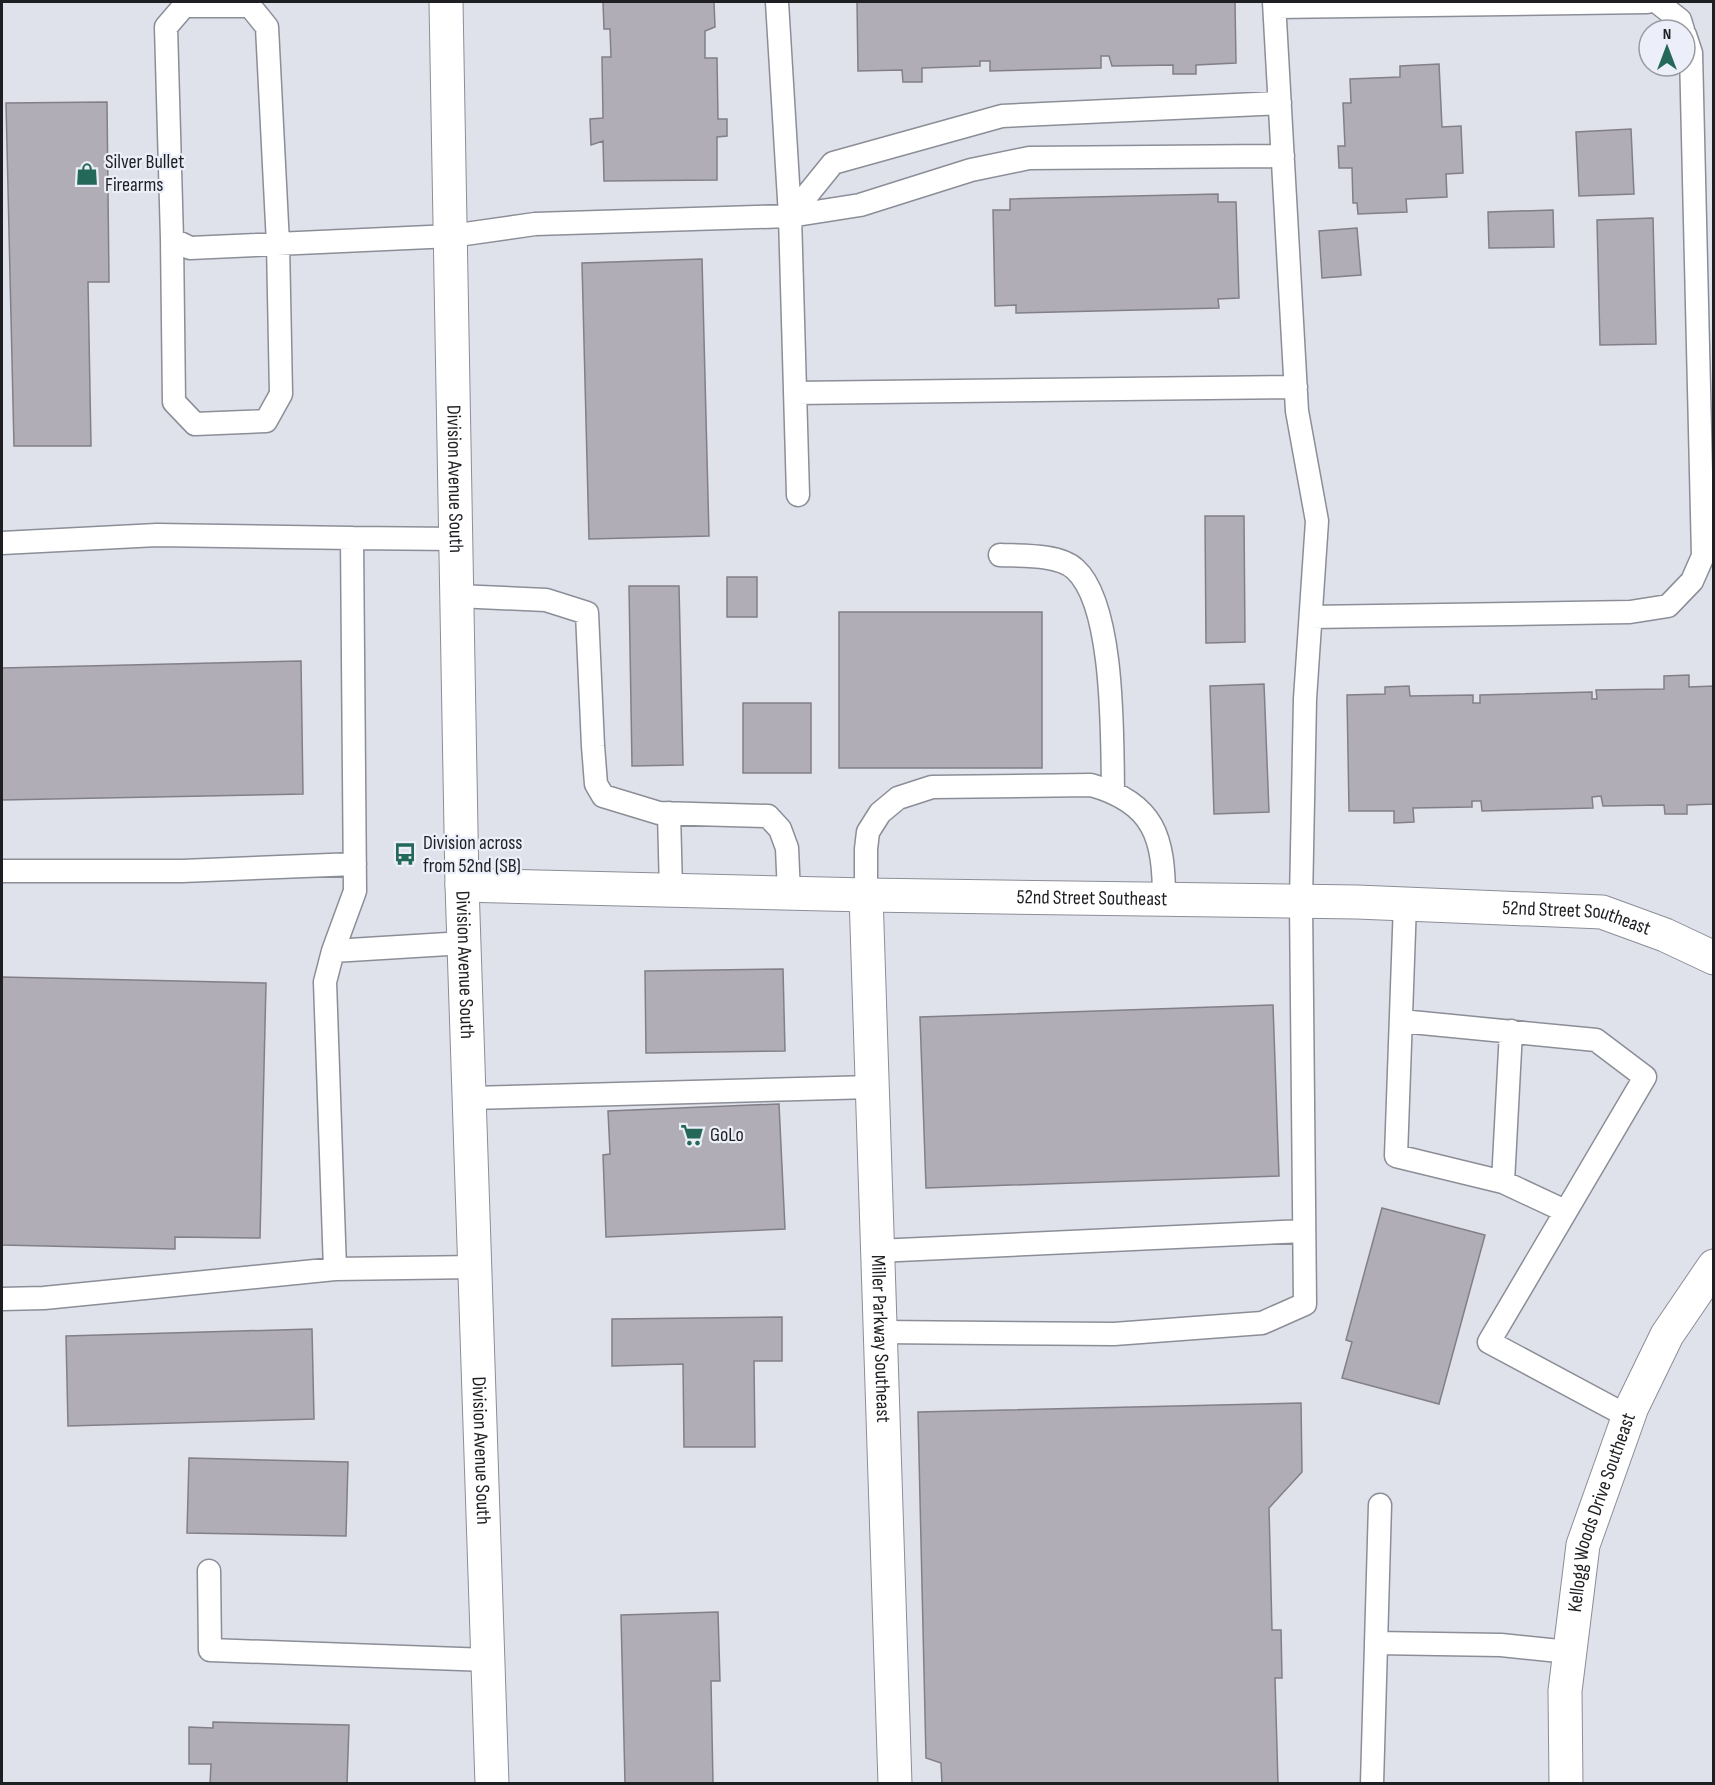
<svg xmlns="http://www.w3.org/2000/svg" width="1715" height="1785" font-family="'Sofia Sans Condensed',sans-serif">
	<rect width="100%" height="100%" fill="#dfe1eb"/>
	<path fill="#b0adb6" stroke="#827f88" stroke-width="1.5" d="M603,2H714L715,27L705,31V58H717L718,119H727V136L717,137V180L604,181L603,141L591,145L590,119L603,118L602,57H611L610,29H604Z
		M857,2H1235L1236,63L1196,65V74H1173V65L1112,66L1109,56H1101V68L990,71V61H980V66L922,68V82H903L902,70L858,71Z
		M1439,64L1442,127L1461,126L1463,173L1446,174L1447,197L1406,199L1407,212L1358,214L1357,203H1353L1352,168H1339L1338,146H1345L1343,103H1351L1350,79L1400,77V66Z
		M107,102L109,282H88L91,446H14L6,103Z
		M1631,129L1634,194L1579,196L1576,132Z
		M1218,194V202H1236L1239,298L1218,299L1219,308L1016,313V305L995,306L993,210H1010V199Z
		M1553,210L1554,247L1489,248L1488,212Z
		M1653,218L1656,344L1600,345L1597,220Z
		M1357,228L1361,275L1322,278L1319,231Z
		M702,259L709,536L589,539L582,263Z
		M1205,516H1244L1245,642L1206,643Z
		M727,577H757V617H727Z
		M629,586H679L683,765L632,766Z
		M839,612H1042V768H839Z
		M301,661L303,794L2,800V668Z
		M1689,675V687L1714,686V804L1687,805V814H1665L1664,805L1603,806L1601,796L1592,797L1593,808L1482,811L1481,801H1472V807L1413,808L1414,822L1394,823V811H1349L1347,695L1385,694V687L1409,686L1410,696L1473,695V703H1480V695L1592,692V699H1597L1596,690L1664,689V676Z
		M1264,684L1269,812L1214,814L1210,686Z
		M743,703H811V773H743Z
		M783,969L785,1051L646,1053L645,971Z
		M2,977L266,983L260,1238L175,1237V1249L2,1245Z
		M1273,1005L1279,1176L926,1188L920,1017Z
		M779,1104L785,1229L606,1237L603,1155L610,1154L608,1111Z
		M1382,1208L1485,1235L1439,1404L1342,1378L1352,1342L1346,1340Z
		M782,1317V1361H754L755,1447H684L683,1364L612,1366V1319Z
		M312,1329L314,1419L68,1426L66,1336Z
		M1301,1403L1302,1472L1269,1508L1272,1630H1281L1282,1678H1275L1278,1784H942L941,1763L926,1758L918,1412Z
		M189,1458L348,1462L346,1536L187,1533Z
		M718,1612L720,1681H711L713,1784H625L621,1615Z
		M213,1722L349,1725L347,1784H210L211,1764H189V1727L213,1728Z"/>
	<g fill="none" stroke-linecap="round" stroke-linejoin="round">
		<g stroke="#8c8e97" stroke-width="25">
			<path id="lane" d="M777,2L790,216
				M1657,2L1680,20L1683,30
				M1275,7L1647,2
				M790,216L833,163L1002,116L1280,103
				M790,216L860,205L971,170L1029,158L1283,156
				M172,239L174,402L195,424L266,421L281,394L278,244L267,27L250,6H184L166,27L172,239L190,248L451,236L535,224L790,216L798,495
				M795,393L1296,387
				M2,543L157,535L352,538
				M1000,555C1021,556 1059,554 1075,569C1115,605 1112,739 1113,792
				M457,596L546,600L587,613L593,746L596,784L603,796L659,813L768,816L780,829L787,848L789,894
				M1311,617L1630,612L1668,606L1692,581L1703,556L1691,53L1685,35
				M669,813L671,891
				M2,871H182L355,864
				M866,895V849L868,832L880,813L898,798L932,787L1091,785C1155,803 1164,838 1164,899
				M1405,903L1396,1156L1503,1182L1565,1211
				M333,951L355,891L352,538L456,539
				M1401,1021L1596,1040L1645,1077L1489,1342L1629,1417
				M469,1098L872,1087
				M1503,1182L1511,1031
				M877,1251L1304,1231
				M335,1269L325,982L333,951L464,943
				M2,1299L44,1298L335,1269L475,1267
				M880,1332L1114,1334L1262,1323L1305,1304L1301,901L1305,699L1317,521L1297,411L1274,2
				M209,1571L210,1650L488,1660
				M1376,1643L1501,1645L1569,1652
				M1372,1784L1380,1505"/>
		</g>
		<g stroke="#8c8e97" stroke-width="35">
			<g id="street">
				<path id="s1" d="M866,895L895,1784"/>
			</g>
		</g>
		<g stroke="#8c8e97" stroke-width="35">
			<g id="secondary">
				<path id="s2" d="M462,885L866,895L1357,902L1602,912L1665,935L1714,958"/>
				<path id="s3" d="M1566,1784L1565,1691L1583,1545L1632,1407L1667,1335L1714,1266"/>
			</g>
		</g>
		<g stroke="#8c8e97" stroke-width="35">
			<g id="primary">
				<path id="s4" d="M446,2L462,885L492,1784"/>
			</g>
		</g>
		<use href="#lane" stroke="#fff" stroke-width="22"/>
		<use href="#street" stroke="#fff" stroke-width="33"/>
		<use href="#secondary" stroke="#fff" stroke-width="33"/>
		<use href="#primary" stroke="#fff" stroke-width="33"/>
	</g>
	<defs>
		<g id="shop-bare" transform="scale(1.8)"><path d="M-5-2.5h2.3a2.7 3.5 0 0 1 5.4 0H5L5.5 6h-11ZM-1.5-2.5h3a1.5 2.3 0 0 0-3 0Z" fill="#246859" stroke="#eceff9" stroke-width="2.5" paint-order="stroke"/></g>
		<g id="bus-bare" transform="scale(1.8)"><path d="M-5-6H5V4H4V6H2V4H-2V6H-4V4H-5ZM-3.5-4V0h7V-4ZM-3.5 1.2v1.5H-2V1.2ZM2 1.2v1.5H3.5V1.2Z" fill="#246859" stroke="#eceff9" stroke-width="2.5" paint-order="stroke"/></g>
		<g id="supermarket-bare" transform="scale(1.8)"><path d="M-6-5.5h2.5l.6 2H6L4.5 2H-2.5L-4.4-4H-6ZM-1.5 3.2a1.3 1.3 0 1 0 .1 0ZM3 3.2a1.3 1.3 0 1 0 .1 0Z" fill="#246859" stroke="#eceff9" stroke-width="2.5" paint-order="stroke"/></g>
	</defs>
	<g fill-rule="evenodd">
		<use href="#shop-bare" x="87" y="174"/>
		<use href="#bus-bare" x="405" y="854"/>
		<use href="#supermarket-bare" x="692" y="1135"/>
	</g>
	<g text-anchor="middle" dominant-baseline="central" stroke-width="4.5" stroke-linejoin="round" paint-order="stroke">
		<g font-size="20" fill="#1e1f22" stroke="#eceff9" text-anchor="start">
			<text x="105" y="162">Silver Bullet<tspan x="105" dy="23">Firearms</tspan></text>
			<text x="423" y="843">Division across<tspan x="423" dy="23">from 52nd (SB)</tspan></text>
			<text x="710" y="1135">GoLo</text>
		</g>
		<g font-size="20" fill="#1e1f22" stroke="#eceff9">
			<text stroke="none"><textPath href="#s4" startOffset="477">Division Avenue South</textPath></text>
			<text stroke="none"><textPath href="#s2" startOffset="630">52nd Street Southeast</textPath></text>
			<text stroke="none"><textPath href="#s2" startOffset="1116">52nd Street Southeast</textPath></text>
			<text stroke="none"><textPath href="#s4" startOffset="963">Division Avenue South</textPath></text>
			<text stroke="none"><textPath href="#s1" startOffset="444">Miller Parkway Southeast</textPath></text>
			<text stroke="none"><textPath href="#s4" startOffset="1449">Division Avenue South</textPath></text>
			<text stroke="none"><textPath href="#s3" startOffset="276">Kellogg Woods Drive Southeast</textPath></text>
		</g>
	</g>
	<rect width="1715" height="1785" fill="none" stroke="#1e1f22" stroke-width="6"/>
	<g transform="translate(1667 48)"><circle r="28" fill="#eceff9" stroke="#9a9ca3" stroke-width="1.5"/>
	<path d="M0-4.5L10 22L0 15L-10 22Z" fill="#246859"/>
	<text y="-9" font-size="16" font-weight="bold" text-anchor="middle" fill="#1e1f22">N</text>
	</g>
</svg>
